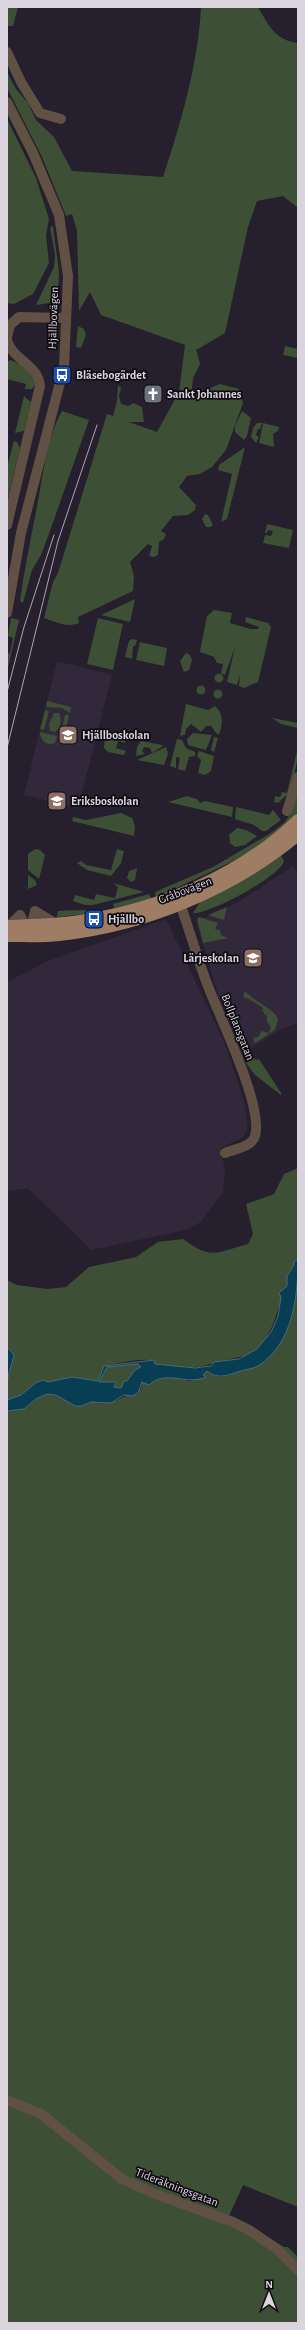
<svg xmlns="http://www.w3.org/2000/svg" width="305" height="2330" font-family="'Alegreya Sans',sans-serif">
	<rect width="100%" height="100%" fill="#261f2e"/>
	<path fill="#31283c" d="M57,661L112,675L78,808L24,795Z
		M293,866L298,875V1023L281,1029L242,1054L218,994L196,921L237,903Z
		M166,919L225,1044L244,1100L248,1128L243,1137L221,1148L225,1171L223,1192L201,1222L186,1230L91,1250L28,1188L7,1191V982L48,961Z"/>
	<path fill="#3d4f35" d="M7,7H18L13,26H7Z
		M201,7H258C269,26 275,40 298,43V208L283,196L257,201L248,227L225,333L198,349H196L200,364L193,378L192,389L206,390L220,384L239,389L243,403L226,450L212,467L200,474L187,476L179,487L196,505L195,510L188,515L173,516L161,531L166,534L164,539L159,542L158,555L154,557L149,556L152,546L148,544L130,562L134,576L133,591L78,617L79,623C67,628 56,622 44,618L53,582L58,573L107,414L113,416L117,401L118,385L121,388L119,396L121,404L129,406L133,403L142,407L144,422H129L157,432L179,392L185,345L101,315L90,292L79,311L77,231L72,214L66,216L42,157L7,88V72L16,89L28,103L36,120L54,137L72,171L163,177C181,123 198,64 201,7Z
		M7,119L36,178L49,219L46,235L49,263L33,294L14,304L7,303Z
		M53,226L59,272L58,293L49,303L36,305L54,267L55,255L50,228Z
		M78,326L84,329L86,335L81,348L76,347Z
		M285,346L298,349V358L283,355Z
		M10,360C22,363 32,373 35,385L32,389H25L26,384L7,379V362Z
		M24,396L31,402L24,431L15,433Z
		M62,411L89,420L50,531L41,555L32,570L23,603L20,601C24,571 30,542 36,512C43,478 45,442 62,411Z
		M242,411L251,418L247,436L244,440L235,432V426Z
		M257,423H262L260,429H258L256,435L259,437L256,443L251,437L253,428Z
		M263,423L279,427L278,431L273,434L274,447L259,443Z
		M14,441L17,442L20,448L7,502V467Z
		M245,447L227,519L221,522L232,474L218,470L219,465Z
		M205,514L208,515L213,525L210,527H206L202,519Z
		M267,524L293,530L289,548L263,543L265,535L271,536L273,531L268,530L267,533H265Z
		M135,599L130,622L101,615Z
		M214,610L232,613L230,623L250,629H258L259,627L245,622L246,617L268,623L271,627L258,682L244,688L239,686L240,674L237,685L227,682L235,647L225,675L221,673L223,664L217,663L214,657L200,652L207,616Z
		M11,618L19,620L7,672V654L10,653L13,638L8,636Z
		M98,618L123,624L113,670L87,664Z
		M132,639L137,640L135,646H133L132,659L125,657L129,641Z
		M140,642L167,648L164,666L136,660Z
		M186,653L190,655L192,660L189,670L184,672L180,661Z
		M214.5 678a4.5 4.5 0 1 1 9 0a4.5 4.5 0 1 1-9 0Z
		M196.5 690a4.5 4.5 0 1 1 9 0a4.5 4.5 0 1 1-9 0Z
		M213.5 694a4.5 4.5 0 1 1 9 0a4.5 4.5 0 1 1-9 0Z
		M47,701L71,707L70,713L62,708L46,707Z
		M186,704L208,710L215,706C224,714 223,724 219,734H217L211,726H206L201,732L191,724L186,729L185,735L180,736Z
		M45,710L49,711L44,730L40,729Z
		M54,713H59C62,721 61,727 55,732L50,731L49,724Z
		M65,715H69L64,738L62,739L60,737Z
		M272,718L298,723V728L281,724Z
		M40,732L57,736L55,743C47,746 43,742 40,735Z
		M110,733L126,737L125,743L118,741L116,748L126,751L124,755L108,752L104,748L105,736Z
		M193,733L212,735L206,750L188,745L187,739Z
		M214,737L218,738L214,752L211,750Z
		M177,739L182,740L186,748L195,752V756L189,757L185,771L178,769L180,758L176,757V768L170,766Z
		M141,741L162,745L163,746L152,753L150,748L144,747L142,751L145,754L136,756L137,747Z
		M166,747L168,754L164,765L137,760Z
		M298,747V758L290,792L278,803L274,802L275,796L280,797L282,792L287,793Z
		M199,751L214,756L211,771L205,775L198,773L201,760L197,756Z
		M298,791V815C258,857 204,872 156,899L155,892L213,867L271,833L285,822L291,813Z
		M187,796L197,799L200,803L205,801L233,807L232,817L168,802Z
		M236,807L269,815L273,810L281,820L266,831H262L254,825L235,819Z
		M121,813L132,818L135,826L134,836L72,821L73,817L86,820Z
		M237,828L246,830L257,836L245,845L235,847L230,843L229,835Z
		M35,849L40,850L45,855L39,879L28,870V854Z
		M117,849L124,851L121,863L111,876L87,870L77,863L81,861L86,865L111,870Z
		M280,854L284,861C281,876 208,915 193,913L200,902Z
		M137,868L135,880L131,882L127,878L129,871Z
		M28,875L35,880L37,885L28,889Z
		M113,883L144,892L93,905H85L73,901L75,895L94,900L96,894L115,898L118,887Z
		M149,894L152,899L147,901L114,908L113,904Z
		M227,907L224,920L208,915Z
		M82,910H86V914L57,917L58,911Z
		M199,917L218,923L215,929L220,930L221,935L228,938L203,943L197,919Z
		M245,991C253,1001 275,1009 278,1019L275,1030L255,1043L253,1038L258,1037L262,1031L269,1033L271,1027L267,1022V1016L264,1014V1012L262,1011L263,1008L249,999L243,997Z
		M255,1058L256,1060L259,1059L281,1093V1095L255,1075L246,1063Z
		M298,1168V1259L294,1262V1265C285,1276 290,1278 286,1287C278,1305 276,1323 265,1340C254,1357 235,1358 217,1362C211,1363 205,1367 197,1367C190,1368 163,1365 155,1364C152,1363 150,1360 147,1360C138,1359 114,1364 104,1366L98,1381L72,1377L48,1382L44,1380L37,1382L21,1395L7,1400V1381L14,1355L7,1347V1280L17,1285L47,1289L66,1287L89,1267L136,1257L158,1242L183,1239C212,1260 215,1253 248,1244L253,1234L246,1204L274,1194L284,1174Z
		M298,1286V2207L243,2185L229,2216L284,2247H288L297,2256L298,2323H7V1411L24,1409L36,1399L47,1394L56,1395L75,1406H82L91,1402L111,1403L141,1389L142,1382L172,1377L189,1381L206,1377L203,1375L207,1371L221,1377L257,1366Z
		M138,1364L141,1367L121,1388L114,1387L116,1382H99L107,1367Z"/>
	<path fill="#083e54" stroke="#476b7d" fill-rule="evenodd" d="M298,1259C298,1296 293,1344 258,1366C253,1369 246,1369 241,1371C227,1375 219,1380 207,1371L203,1375L206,1377C187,1386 166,1369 149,1385L142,1382L138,1393L132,1396L124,1395L111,1403L91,1402L82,1406H75L56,1395L47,1394L36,1399L24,1409L7,1411V1400L21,1395L37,1382L44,1380L48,1382L72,1377L98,1381L104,1366L154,1360L155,1364L195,1368L211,1366L214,1362L239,1359L257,1349L271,1332L278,1316L281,1297L279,1293L287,1286V1276L294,1265V1262ZM138,1364L141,1367L135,1370L127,1381H124L121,1388L114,1387L116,1382H99L107,1367Z
		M7,1347L14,1355L7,1381Z"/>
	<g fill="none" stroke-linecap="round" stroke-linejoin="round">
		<path stroke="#615144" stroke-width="10" d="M7,52L21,82L40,113L61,119
			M7,102L33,153L59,215L68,276L64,367L21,533L7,613
			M7,337L10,325L19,317L66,318
			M7,340C12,360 38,364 40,386L7,525
			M287,811L298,777
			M178,898C188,925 196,954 206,981C218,1014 264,1106 255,1136C252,1147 234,1149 225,1153
			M9,926L20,915L28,932
			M30,932L35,911L53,922
			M7,2100L41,2114L122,2179L155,2194L233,2222L249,2230L277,2249L298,2270"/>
		<path stroke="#9e7d64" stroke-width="12" d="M7,926C31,925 56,925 80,921C159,909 240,876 298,820
			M7,936C24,936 42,937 59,935C144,926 232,890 298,835"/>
		<path stroke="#aba5b1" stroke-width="1" d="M7,692L24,627L54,535
			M7,748L58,541L97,425"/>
	</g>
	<defs>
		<g id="bus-square" transform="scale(1)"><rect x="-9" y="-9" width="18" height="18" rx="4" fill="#1a4fb4" stroke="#0e0b11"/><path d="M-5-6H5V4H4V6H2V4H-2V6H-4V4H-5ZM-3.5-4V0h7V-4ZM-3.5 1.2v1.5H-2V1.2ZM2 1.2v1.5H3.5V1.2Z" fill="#fff"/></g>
		<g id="church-square" transform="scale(1)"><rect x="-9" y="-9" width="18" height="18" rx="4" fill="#6b7280" stroke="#0e0b11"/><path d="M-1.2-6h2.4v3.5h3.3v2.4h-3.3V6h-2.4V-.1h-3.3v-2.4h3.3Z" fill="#fff"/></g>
		<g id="school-square" transform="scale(1)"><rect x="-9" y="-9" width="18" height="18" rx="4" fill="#8d6e63" stroke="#0e0b11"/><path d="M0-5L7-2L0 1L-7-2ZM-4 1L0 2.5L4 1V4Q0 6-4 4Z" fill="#fff"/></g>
	</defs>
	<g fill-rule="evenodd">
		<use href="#bus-square" x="62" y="375"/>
		<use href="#church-square" x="153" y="394"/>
		<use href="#school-square" x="68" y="735"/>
		<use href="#school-square" x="57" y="801"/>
		<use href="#bus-square" x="94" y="919"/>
		<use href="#school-square" x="253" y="958"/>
	</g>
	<g text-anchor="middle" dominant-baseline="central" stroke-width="3.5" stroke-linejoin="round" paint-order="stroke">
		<g font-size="12" fill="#d9d4de" stroke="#0e0b11">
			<text transform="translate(53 318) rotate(-88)">Hjällbovägen</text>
			<text transform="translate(185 890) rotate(-21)">Gråbovägen</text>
			<text transform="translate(238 1027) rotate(68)">Bollplansgatan</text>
			<text transform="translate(177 2187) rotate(21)">Tideräkningsgatan</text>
		</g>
		<g font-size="12" font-weight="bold" fill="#d9d4de" stroke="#0e0b11" text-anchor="start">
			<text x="76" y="375">Bläsebogärdet</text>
			<text x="167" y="394">Sankt Johannes</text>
			<text x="82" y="735">Hjällboskolan</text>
			<text x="71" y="801">Eriksboskolan</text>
			<text x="108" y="919">Hjällbo</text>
			<text x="239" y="958" text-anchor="end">Lärjeskolan</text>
		</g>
	</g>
	<rect width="305" height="2330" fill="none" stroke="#d9d4de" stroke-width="16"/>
	<g transform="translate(269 2294)" stroke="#0e0b11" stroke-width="3" paint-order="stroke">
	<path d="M0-3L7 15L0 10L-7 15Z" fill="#d9d4de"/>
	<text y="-6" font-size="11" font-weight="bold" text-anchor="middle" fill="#d9d4de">N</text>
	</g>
</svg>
